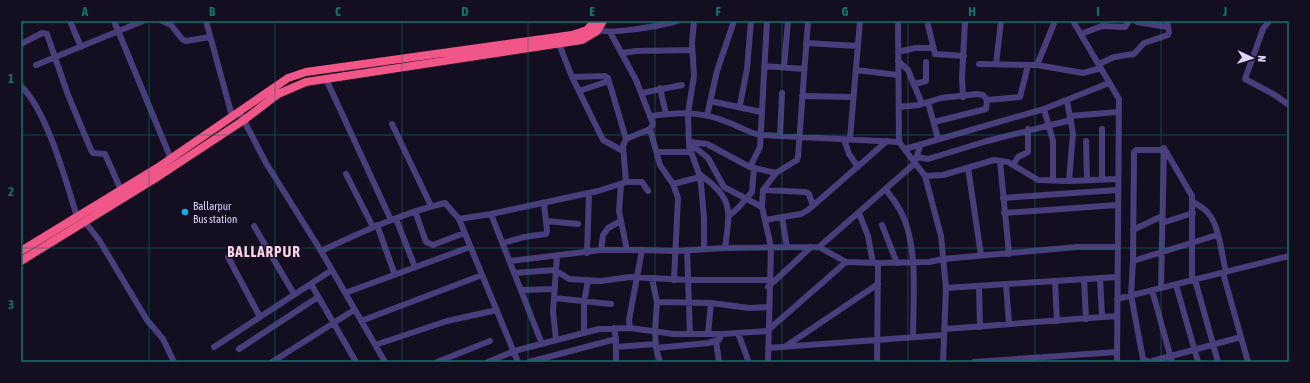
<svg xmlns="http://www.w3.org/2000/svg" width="1310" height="383" font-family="'Asap Condensed',sans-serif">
	<rect width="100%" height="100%" fill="#140f20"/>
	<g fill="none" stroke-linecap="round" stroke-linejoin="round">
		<path stroke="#493e7b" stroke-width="6" d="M70,21L81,47
			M114,21L171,159
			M162,21L171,25L182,39L186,41L210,37
			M206,21L232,116
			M694,21L692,43L694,76L688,113L689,146L699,174L701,184L704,218V249
			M898,21L899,142L925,176L941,236L946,288L943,362
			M1073,21L1119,99L1117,362
			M1269,21L1263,29L1245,79L1275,95L1289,105
			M1137,22L1168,27
			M928,25L935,54L964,56
			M594,28C604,37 663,25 677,21
			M610,32L636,80L653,124L650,129L626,139L623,146L626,182
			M1081,34L1102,26L1125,27L1129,21
			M806,43L858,46
			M21,44L42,33L47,34L68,95L91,150L93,153L105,154L121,190
			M559,44L572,77L605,76L608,78L626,139
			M898,52L915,48H933
			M622,53L636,51L692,50
			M898,61L908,70L922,104
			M979,64L1037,65L1055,21
			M996,64L1001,21
			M1099,64L1114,57L1134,54L1144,43L1168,35L1169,32L1167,21
			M36,65L143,21
			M1037,65L1083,73L1101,68
			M764,66L804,69
			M784,67L788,21
			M856,70L898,75
			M572,77L603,140L623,151
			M326,79L391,220
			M915,84L926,81V62
			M21,86C47,111 66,181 77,217
			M660,88L666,114
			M579,91L609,81
			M642,93L682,85
			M802,96L853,97
			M963,97L962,78L965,21
			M987,100L1020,97L1028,65
			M710,101L738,107L740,105L747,69L751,21
			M1067,101L1073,133L1069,181
			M928,102L938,139
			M738,107L761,112
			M899,107L919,105L941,98L977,94L983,95L987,100L986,109L934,122
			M1044,109L1053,141V181
			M239,111L266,163L321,251L385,362
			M652,116C679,112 701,111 727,122C739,126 748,133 761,135L899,142
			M707,116L717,71L734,21
			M1070,116L1118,112
			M392,124L431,206
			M650,129L660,165L673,184L678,198L674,280
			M1102,129V179
			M780,136L782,93
			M844,139L849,154L858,167
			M850,139L860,21
			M1086,141L1087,180
			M689,142L707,144L750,167L776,173
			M689,146L697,149L708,158L724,187L762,207
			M905,149L1044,109L1109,83
			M1163,150H1136L1134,152L1133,261L1131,295L1143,359L1149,362L1241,337
			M657,152H689
			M917,157L928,159L987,141L1071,120
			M1000,161L1009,254
			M1013,165L1018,157L1028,152V129
			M750,167L760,147L767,21
			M968,168L981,255
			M346,174L373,227
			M699,174C734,198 730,210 725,248
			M925,176L943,175L994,160L1008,162L1038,180L1069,181L1117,179
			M621,184L619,211L621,221L608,228L603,235L601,250H642L629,320L630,328
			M673,184L700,177
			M763,190L806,192L809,194L813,206
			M886,190C891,196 896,203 900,210C919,244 913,299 913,337
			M1003,198L1117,190
			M1193,202C1198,205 1204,208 1208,213C1219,224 1222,257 1226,272
			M415,211L426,242L433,245L464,233
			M859,213L868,236L873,263
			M1004,213L1117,205
			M491,214L459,219L518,362
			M730,215L738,208L752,192L754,168
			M782,217L787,247
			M396,219L415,267
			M765,220L801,214L808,210L887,141
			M546,221L578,224
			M621,221L627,250
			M85,222L99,240L147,320L163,339L174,362
			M1162,223L1193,213
			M377,225L395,275
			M882,225L897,263
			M254,226L294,294
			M1133,230L1162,216
			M503,243L524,237L546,234L547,231L544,204
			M819,247L846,262L878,263L929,262L943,259L1077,247H1117
			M642,250L676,251L725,248L819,247L914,164L921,144
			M687,250L690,334
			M321,251C362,232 402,213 445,203L459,219
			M587,253L589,194
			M228,257L260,317
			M510,261L601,250
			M1133,261L1217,235
			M514,273L555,270L569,279L601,281L630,277L688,280H769
			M1223,273L1248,362
			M1100,278L1102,317
			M652,279L657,302L655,331L656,348L660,362
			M1084,279L1086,319
			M1195,280L1218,362
			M1055,281L1057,321
			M311,284L356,362
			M1006,284L1009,324
			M1176,285L1198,362
			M979,286L980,327
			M768,287L811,247
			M946,288L1117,277
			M1161,288L1164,148L1192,196V281
			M521,290L554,289
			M1152,290L1172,362
			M345,293L470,247
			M554,298L611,304
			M1117,299L1289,256
			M657,302L711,303L749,308L768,307
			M361,321L482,275
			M614,328L616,339V362
			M945,329L1116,316
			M584,332V302L588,280
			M738,333L748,360
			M708,334L711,303
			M556,339L553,312L557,256
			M716,341L719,362
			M542,344L491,214L598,191L626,182H642L648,191
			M375,345L447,321L497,310
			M786,346L878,284
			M214,347L332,270
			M616,347L656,344
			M656,348L708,343L719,340L722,334
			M768,348L944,335
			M239,349L318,297
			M272,362L354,310
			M437,362L490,341
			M488,362L514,351L599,329L630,328L674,334H722L767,331L846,262
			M529,362L616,339
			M768,362L771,247L762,207L763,190L776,173L797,160L798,157L808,21
			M877,362L878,263
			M974,362L1117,352"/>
		<path stroke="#f15688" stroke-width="8" d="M21,251L157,168L288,78L306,72L572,35L587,30L595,21
			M21,261L159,176L244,120L278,94L306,82L582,40L597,31L603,21"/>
	</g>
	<path fill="none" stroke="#0f766e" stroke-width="1" stroke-opacity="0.55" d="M149,21V362M275,21V362M402,21V362M528,21V362M655,21V362M782,21V362M908,21V362M1035,21V362M1161,21V362M21,135H1289M21,248H1289"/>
	<circle fill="#13afe5" stroke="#140f20" stroke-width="1.5" cx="185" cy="212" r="4"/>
	<g text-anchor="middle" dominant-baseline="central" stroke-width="3" stroke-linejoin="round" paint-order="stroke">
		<g font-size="11" fill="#ddd1fb" stroke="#140f20" text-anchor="start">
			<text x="193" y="206">Ballarpur<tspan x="193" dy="13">Bus station</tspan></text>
		</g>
		<g font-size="15" font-weight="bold" letter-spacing="1" fill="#fbd3e6" stroke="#140f20">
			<text x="264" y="251">BALLARPUR</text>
		</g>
	</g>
	<rect width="1310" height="383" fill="none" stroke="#140f20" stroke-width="44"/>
	<g transform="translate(1252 58) rotate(94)" stroke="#140f20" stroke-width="3" paint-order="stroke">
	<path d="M0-3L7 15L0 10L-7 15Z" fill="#ddd1fb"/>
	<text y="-6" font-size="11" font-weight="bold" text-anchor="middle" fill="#ddd1fb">N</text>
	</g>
	<rect x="22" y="22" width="1266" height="339" fill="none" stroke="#0f766e" stroke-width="1.5"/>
	<g font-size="13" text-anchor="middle" font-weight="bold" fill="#0f766e">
		<text x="85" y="16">A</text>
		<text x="212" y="16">B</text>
		<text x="338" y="16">C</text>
		<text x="465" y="16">D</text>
		<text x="592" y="16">E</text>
		<text x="718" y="16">F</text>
		<text x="845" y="16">G</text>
		<text x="972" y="16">H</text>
		<text x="1098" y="16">I</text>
		<text x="1225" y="16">J</text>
		<text x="11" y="83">1</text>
		<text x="11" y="196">2</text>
		<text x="11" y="309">3</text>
	</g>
</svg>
